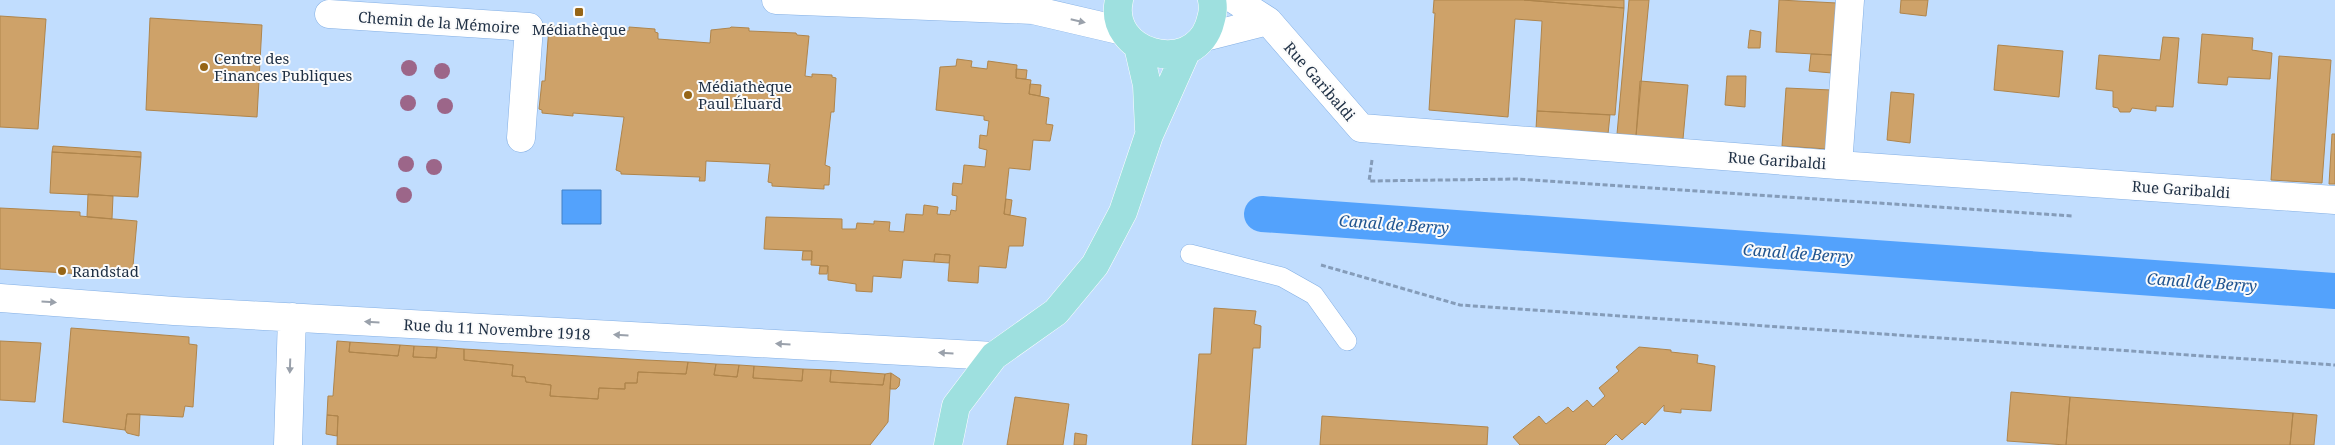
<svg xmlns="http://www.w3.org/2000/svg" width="2335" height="445" font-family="'Noto Serif',serif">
	<rect width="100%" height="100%" fill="#c1ddfe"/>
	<path fill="#53a2fc" stroke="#4380c5" d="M562,190H601V224H562Z"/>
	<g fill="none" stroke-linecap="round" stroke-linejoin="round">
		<path stroke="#53a2fc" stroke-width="36" d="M1262,214L2335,291"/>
	</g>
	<path fill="#cea269" stroke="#af854c" d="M1434,0H1524L1624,8L1615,115L1537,111L1542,21L1515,19L1508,117L1429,110L1435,13H1433Z
		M1524,0H1624V8Z
		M1629,0H1649L1636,136L1617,134Z
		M1779,0L1837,3L1833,55L1776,52Z
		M1901,0H1928L1926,16L1900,13Z
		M0,16L46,19L38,129L0,127Z
		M150,18L262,25L257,117L146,110Z
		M549,26L629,31V27L655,29V32L658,33V39L710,43L711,30L730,28L731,27L749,28V31L796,33L797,35L809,36L805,76L812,77V74L832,75V77L836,78L834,112H831L825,165L830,167L829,185H824V189L772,186V183L768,182L770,164L706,161L705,181H699L700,177L621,174V172L616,170L624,117L573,113V116L542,113V110L539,109L542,81H545Z
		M1750,30L1761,32L1760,48H1748Z
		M2202,34L2253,38L2252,50L2272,53L2270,79L2228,77L2227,85L2198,83Z
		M2163,37L2179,38L2173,107L2156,106V111L2132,108L2130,112H2120L2118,108L2113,107V91L2096,89L2099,55L2160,60Z
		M1998,45L2063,51L2059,97L1994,90Z
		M1811,54L1833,55L1832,73L1809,71Z
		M2279,56L2331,60L2322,183L2271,180Z
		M957,59L972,61L971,67L987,69L988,61L1017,65L1016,78L1031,80L1029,94L1049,98L1046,124L1053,125L1050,141L1033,140L1030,170L1009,168L1004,214L1026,218L1023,246H1009L1006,268L979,266L978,283L948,281L950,255L935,254L934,262L903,260L901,278L873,276L872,292L856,291V284L828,280V266L811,265L812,251L764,249L766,217L842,219V229H856L857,223L874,224V221L890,222L889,231L904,232L906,214L923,215L924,205L938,207L937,214L950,215L951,210L956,211L957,196L952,195L953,183L962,184L964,165L985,167L987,150L979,148L980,135L987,136L989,121L984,120V116L936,110L940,67L956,66Z
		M1016,69L1027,70L1026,79L1016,78Z
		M1727,76H1746L1745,107L1725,105Z
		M1640,81L1688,85L1683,139L1636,136Z
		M1030,84L1041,85L1040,96L1029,94Z
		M1786,88L1831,90L1827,149L1782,146Z
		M1891,92L1914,94L1910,143L1887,140Z
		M1537,111L1610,115L1608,134L1536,129Z
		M2332,134H2335V184H2329Z
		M53,146L141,152V157L52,152Z
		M52,152L141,157L138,197L50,193Z
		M88,194L113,196L112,219L87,217Z
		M1006,199L1012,200L1010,215L1004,214Z
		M0,208L80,212V216L137,221L132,277L0,269Z
		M803,251H812V260H802Z
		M935,254L950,255L949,263L934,262Z
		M820,266H828L827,274H819Z
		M1214,308L1256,311L1254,324L1261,326L1260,348H1253L1246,445H1192L1199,354H1211Z
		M71,328L189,337V344L197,345L193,407L185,406L183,417L127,414L125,430L63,422Z
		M0,341L41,343L35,402L0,400Z
		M337,341L350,342L349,352L398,356L400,345L414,346L413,357L436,358L437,347L464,349V360L513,365L512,376L525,377L526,382L551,385L550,396L598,399L599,388L625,389V383H637L638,372L686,374L688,362L716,364L714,375L737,377L739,365L754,366L753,378L802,381L803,369L831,370L830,382L883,385L885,374L891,373L888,422L870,445H337L338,416L327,415L328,396H333Z
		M350,342L400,345L398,356L349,352Z
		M414,346L437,347L436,358L413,357Z
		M1639,347L1671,350V352L1698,355L1697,363L1715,366L1711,411L1681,409V413L1664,411V405L1645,425L1642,422L1622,440L1616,434L1605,445H1520L1513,437L1539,416L1546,424L1568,407L1573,412L1587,400L1593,407L1605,396L1599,388L1619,371L1616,367Z
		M464,349L646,360L688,362L686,374L638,372L637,383H625V389L599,388L598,399L550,396L551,385L526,382L525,377L512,376L513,365L464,360Z
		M716,364L739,365L737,377L714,375Z
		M754,366L803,369L802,381L753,378Z
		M831,370L885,374L883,385L830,382Z
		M891,373L900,379L899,386L896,389H890Z
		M2011,392L2070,397L2066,445L2007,441Z
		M1015,397L1069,404L1063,445H1007Z
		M2070,397L2293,413L2290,445H2066Z
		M2293,413L2317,415L2314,445H2290Z
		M127,414H140L139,436L127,433L125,430Z
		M327,415L338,416L337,436L326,434Z
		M1322,416L1488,427L1487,445H1320Z
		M1075,433L1087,435L1086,445H1074Z"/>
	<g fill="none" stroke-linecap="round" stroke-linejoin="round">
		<g stroke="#83afe4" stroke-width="20">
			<path id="lane" d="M1190,254L1282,277L1314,295L1347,341"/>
		</g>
		<g stroke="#83afe4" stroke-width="29">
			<path id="street" d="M776,0L1033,10L1123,31
				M1235,0L1268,21L1361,128L1838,165L2335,200
				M329,14L529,27L521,138
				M1205,37L1268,21
				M1838,165L1850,0
				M0,298L174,311L994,356
				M288,445L292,317"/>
		</g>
		<g stroke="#fff" stroke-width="29">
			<path id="primary" d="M1119,0C1107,53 1190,77 1209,26C1212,16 1214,10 1212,0
				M1138,46L1147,85L1149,129
				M948,445L956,406L994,356L1056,312L1095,265L1123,212L1149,135L1186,52"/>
		</g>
		<path stroke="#859cb9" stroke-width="3" stroke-dasharray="5 2.5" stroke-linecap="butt" d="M1372,160L1369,181L1517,179L2073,216
			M1321,265L1460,305L2335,365"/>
		<use href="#lane" stroke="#fff" stroke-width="19"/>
		<use href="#street" stroke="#fff" stroke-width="28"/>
		<use href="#primary" stroke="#9ee0df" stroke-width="28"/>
	</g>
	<g fill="#9c6689">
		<circle cx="409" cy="68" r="8"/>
		<circle cx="442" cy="71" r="8"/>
		<circle cx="408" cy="103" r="8"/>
		<circle cx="445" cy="106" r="8"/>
		<circle cx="406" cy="164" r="8"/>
		<circle cx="434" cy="167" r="8"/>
		<circle cx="404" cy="195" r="8"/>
	</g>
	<defs><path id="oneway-solid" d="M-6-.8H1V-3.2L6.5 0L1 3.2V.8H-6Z" transform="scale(1.25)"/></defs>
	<g fill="#9aa1ab">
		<use href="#oneway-solid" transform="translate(1078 21) rotate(13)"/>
		<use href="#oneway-solid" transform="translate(49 302) rotate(4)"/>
		<use href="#oneway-solid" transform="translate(372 322) rotate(-177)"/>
		<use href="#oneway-solid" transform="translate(621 335) rotate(-177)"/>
		<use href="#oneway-solid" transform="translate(783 344) rotate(-177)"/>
		<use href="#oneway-solid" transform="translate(946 353) rotate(-177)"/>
		<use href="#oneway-solid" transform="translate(290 366) rotate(92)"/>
	</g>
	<g fill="#966516" stroke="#fbfbfb" stroke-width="2">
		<rect x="574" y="7" width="10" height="10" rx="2.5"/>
		<circle cx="204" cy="67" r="5"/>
		<circle cx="688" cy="95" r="5"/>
		<circle cx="62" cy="271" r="5"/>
	</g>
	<g text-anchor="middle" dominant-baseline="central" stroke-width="4" stroke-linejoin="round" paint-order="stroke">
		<g font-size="15" fill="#1e2f44" stroke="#fbfbfb">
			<text transform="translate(439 22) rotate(4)">Chemin de la Mémoire</text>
			<text transform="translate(1320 81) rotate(49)">Rue Garibaldi</text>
			<text transform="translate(1777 160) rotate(4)">Rue Garibaldi</text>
			<text transform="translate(2181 189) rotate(4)">Rue Garibaldi</text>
			<text transform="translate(497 329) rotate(3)">Rue du 11 Novembre 1918</text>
		</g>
		<g font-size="15" fill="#1e2f44" stroke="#fbfbfb" text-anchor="start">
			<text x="579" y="29" text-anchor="middle">Médiathèque</text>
			<text x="214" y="58">Centre des<tspan x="214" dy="17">Finances Publiques</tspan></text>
			<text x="698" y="86">Médiathèque<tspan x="698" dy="17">Paul Éluard</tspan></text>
			<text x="72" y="271">Randstad</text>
		</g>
		<g font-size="16" font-style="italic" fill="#215590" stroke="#fbfbfb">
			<text transform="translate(1394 224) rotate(4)">Canal de Berry</text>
			<text transform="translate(1798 253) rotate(4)">Canal de Berry</text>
			<text transform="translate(2202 282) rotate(4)">Canal de Berry</text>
		</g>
	</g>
</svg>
